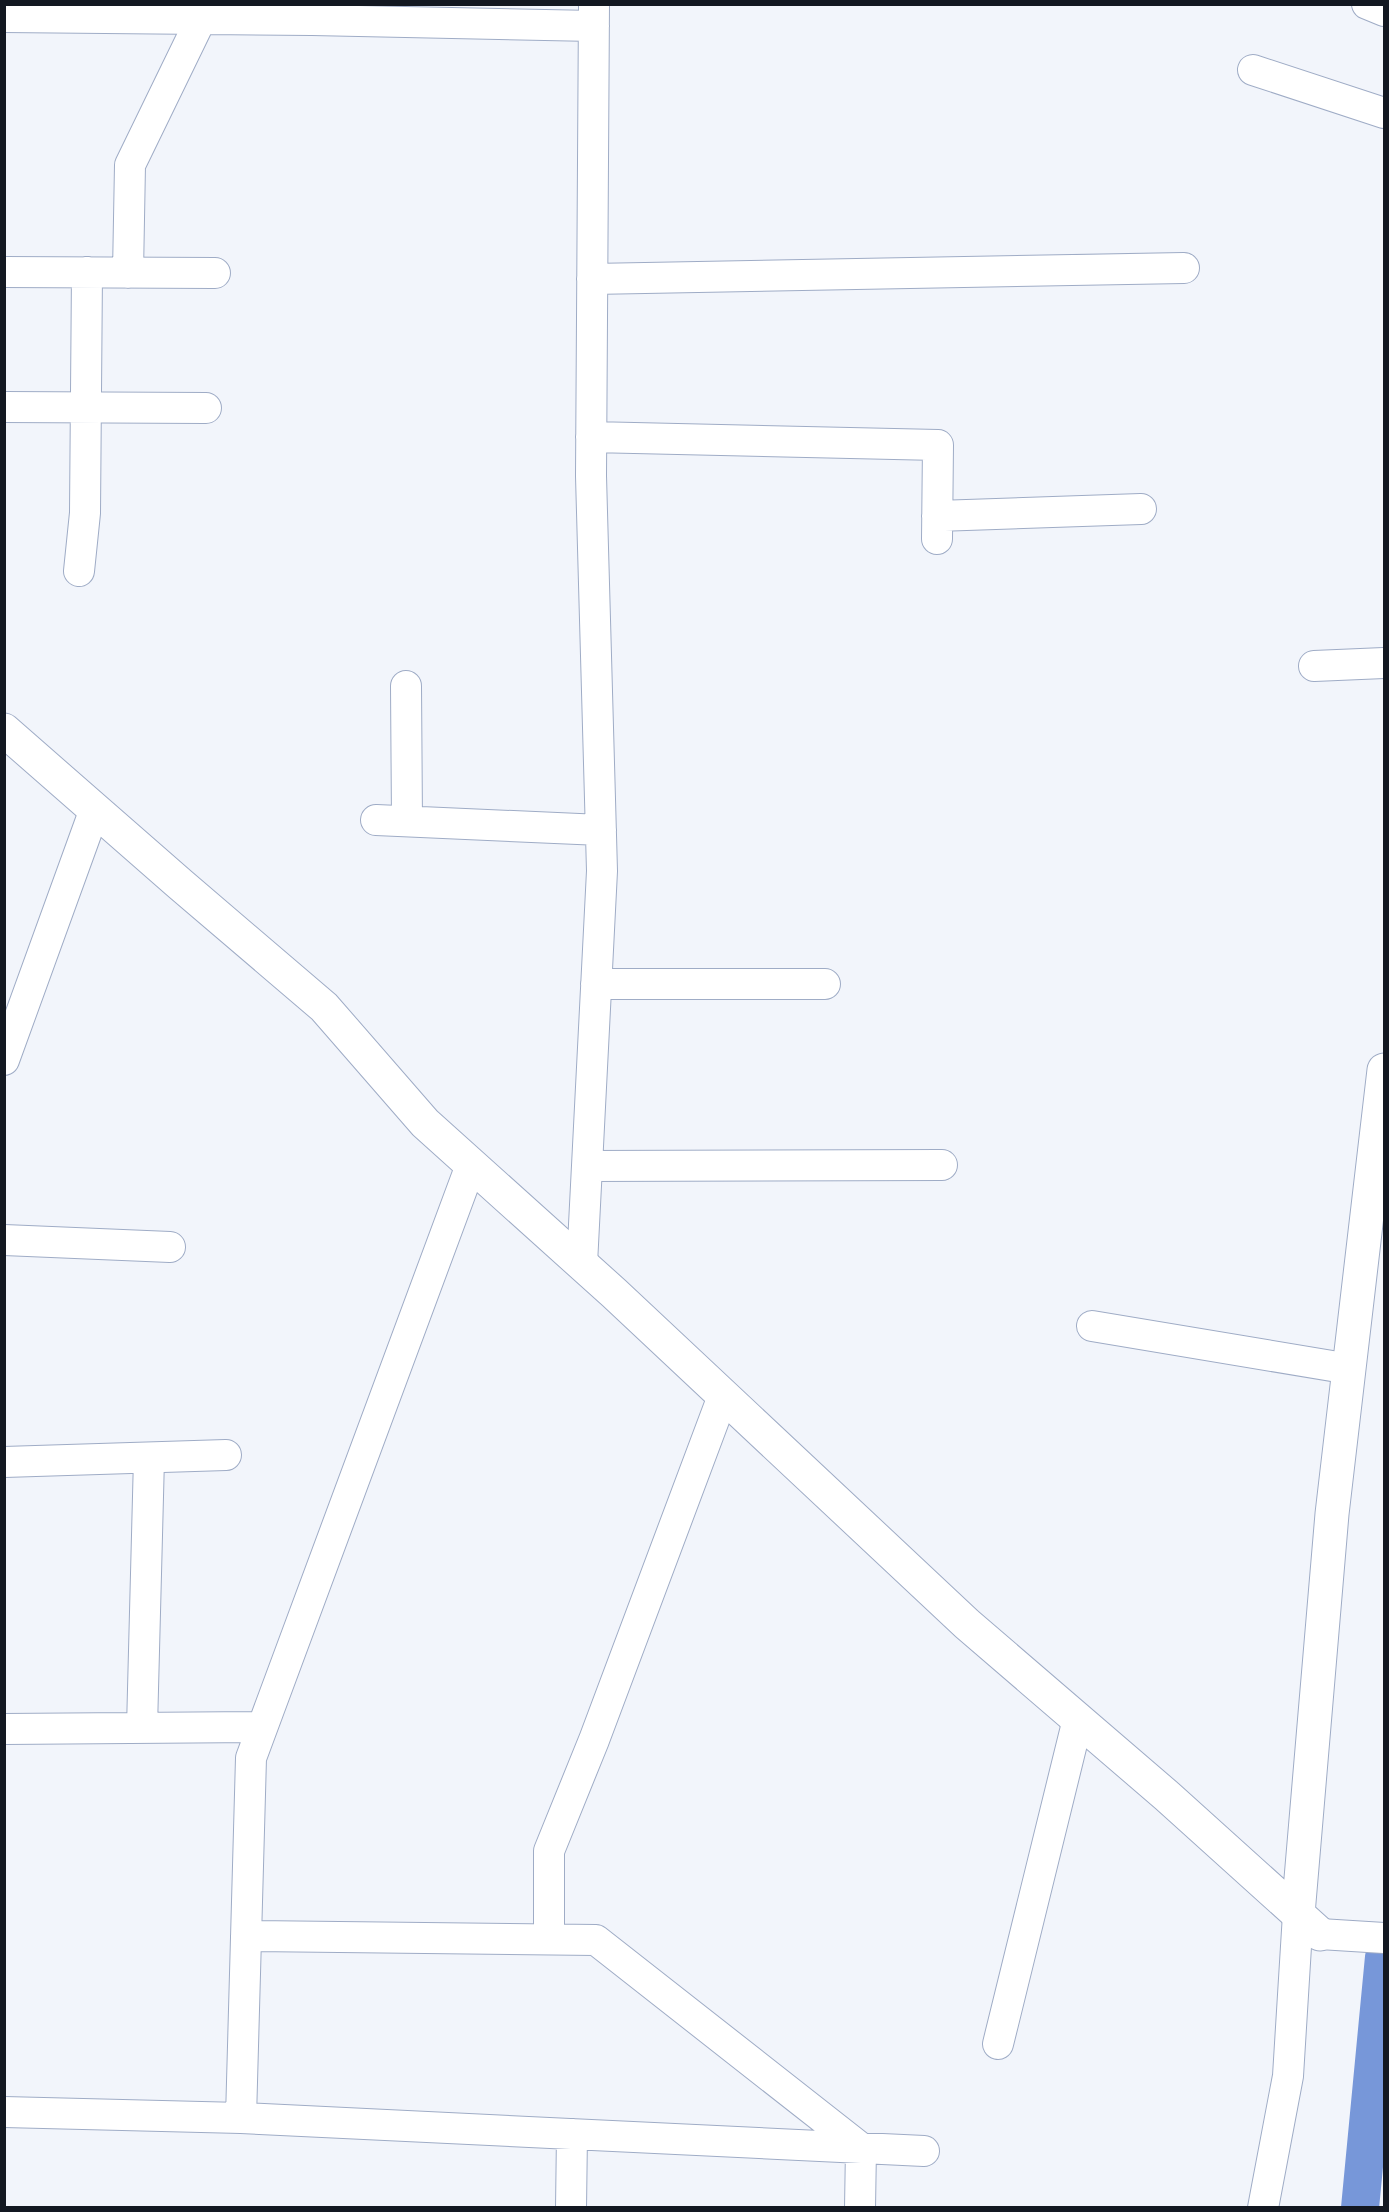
<svg xmlns="http://www.w3.org/2000/svg" width="1389" height="2212" font-family="Raleway,sans-serif">
	<rect width="100%" height="100%" fill="#f2f5fb"/>
	<g fill="none" stroke-linecap="round" stroke-linejoin="round">
		<path stroke="#7797d9" stroke-width="38" d="M1360,2208L1384,1957"/>
		<g stroke="#9facc6" stroke-width="32">
			<path id="minor" d="M1367,4L1384,11
				M4,17L312,20L594,26
				M1253,70L1384,113
				M4,272L215,273
				M128,273L130,165L201,19
				M592,279L1184,268
				M4,407L206,408
				M591,437L938,445L937,539
				M937,516L1141,509
				M79,571L85,513L87,272
				M1314,666L1384,663
				M406,686L407,821
				M376,820L601,830
				M596,984H825
				M4,1060L95,809
				M587,1166L942,1165
				M4,1240L170,1247
				M582,1264L602,871L591,476L594,4
				M1092,1326L1350,1369
				M4,1462L226,1455
				M142,1728L149,1458
				M4,1729L262,1727
				M1320,1934L1384,1938
				M246,1936L596,1940L861,2148L860,2208
				M549,1939V1851L594,1740L723,1396
				M998,2044L1078,1719
				M4,2112L241,2118L924,2151
				M241,2118L251,1758L471,1165
				M571,2208L572,2134
				M1263,2208L1288,2076L1298,1914"/>
		</g>
		<g stroke="#9facc6" stroke-width="35">
			<path id="tertiary" d="M4,730L180,884L324,1007L425,1123L614,1293L967,1624L1167,1796L1320,1934
				M1298,1914L1332,1514L1384,1070"/>
		</g>
		<use href="#minor" stroke="#fff" stroke-width="30"/>
		<use href="#tertiary" stroke="#fff" stroke-width="33"/>
	</g>
	<rect width="1389" height="2212" fill="none" stroke="#131821" stroke-width="12"/>
</svg>
